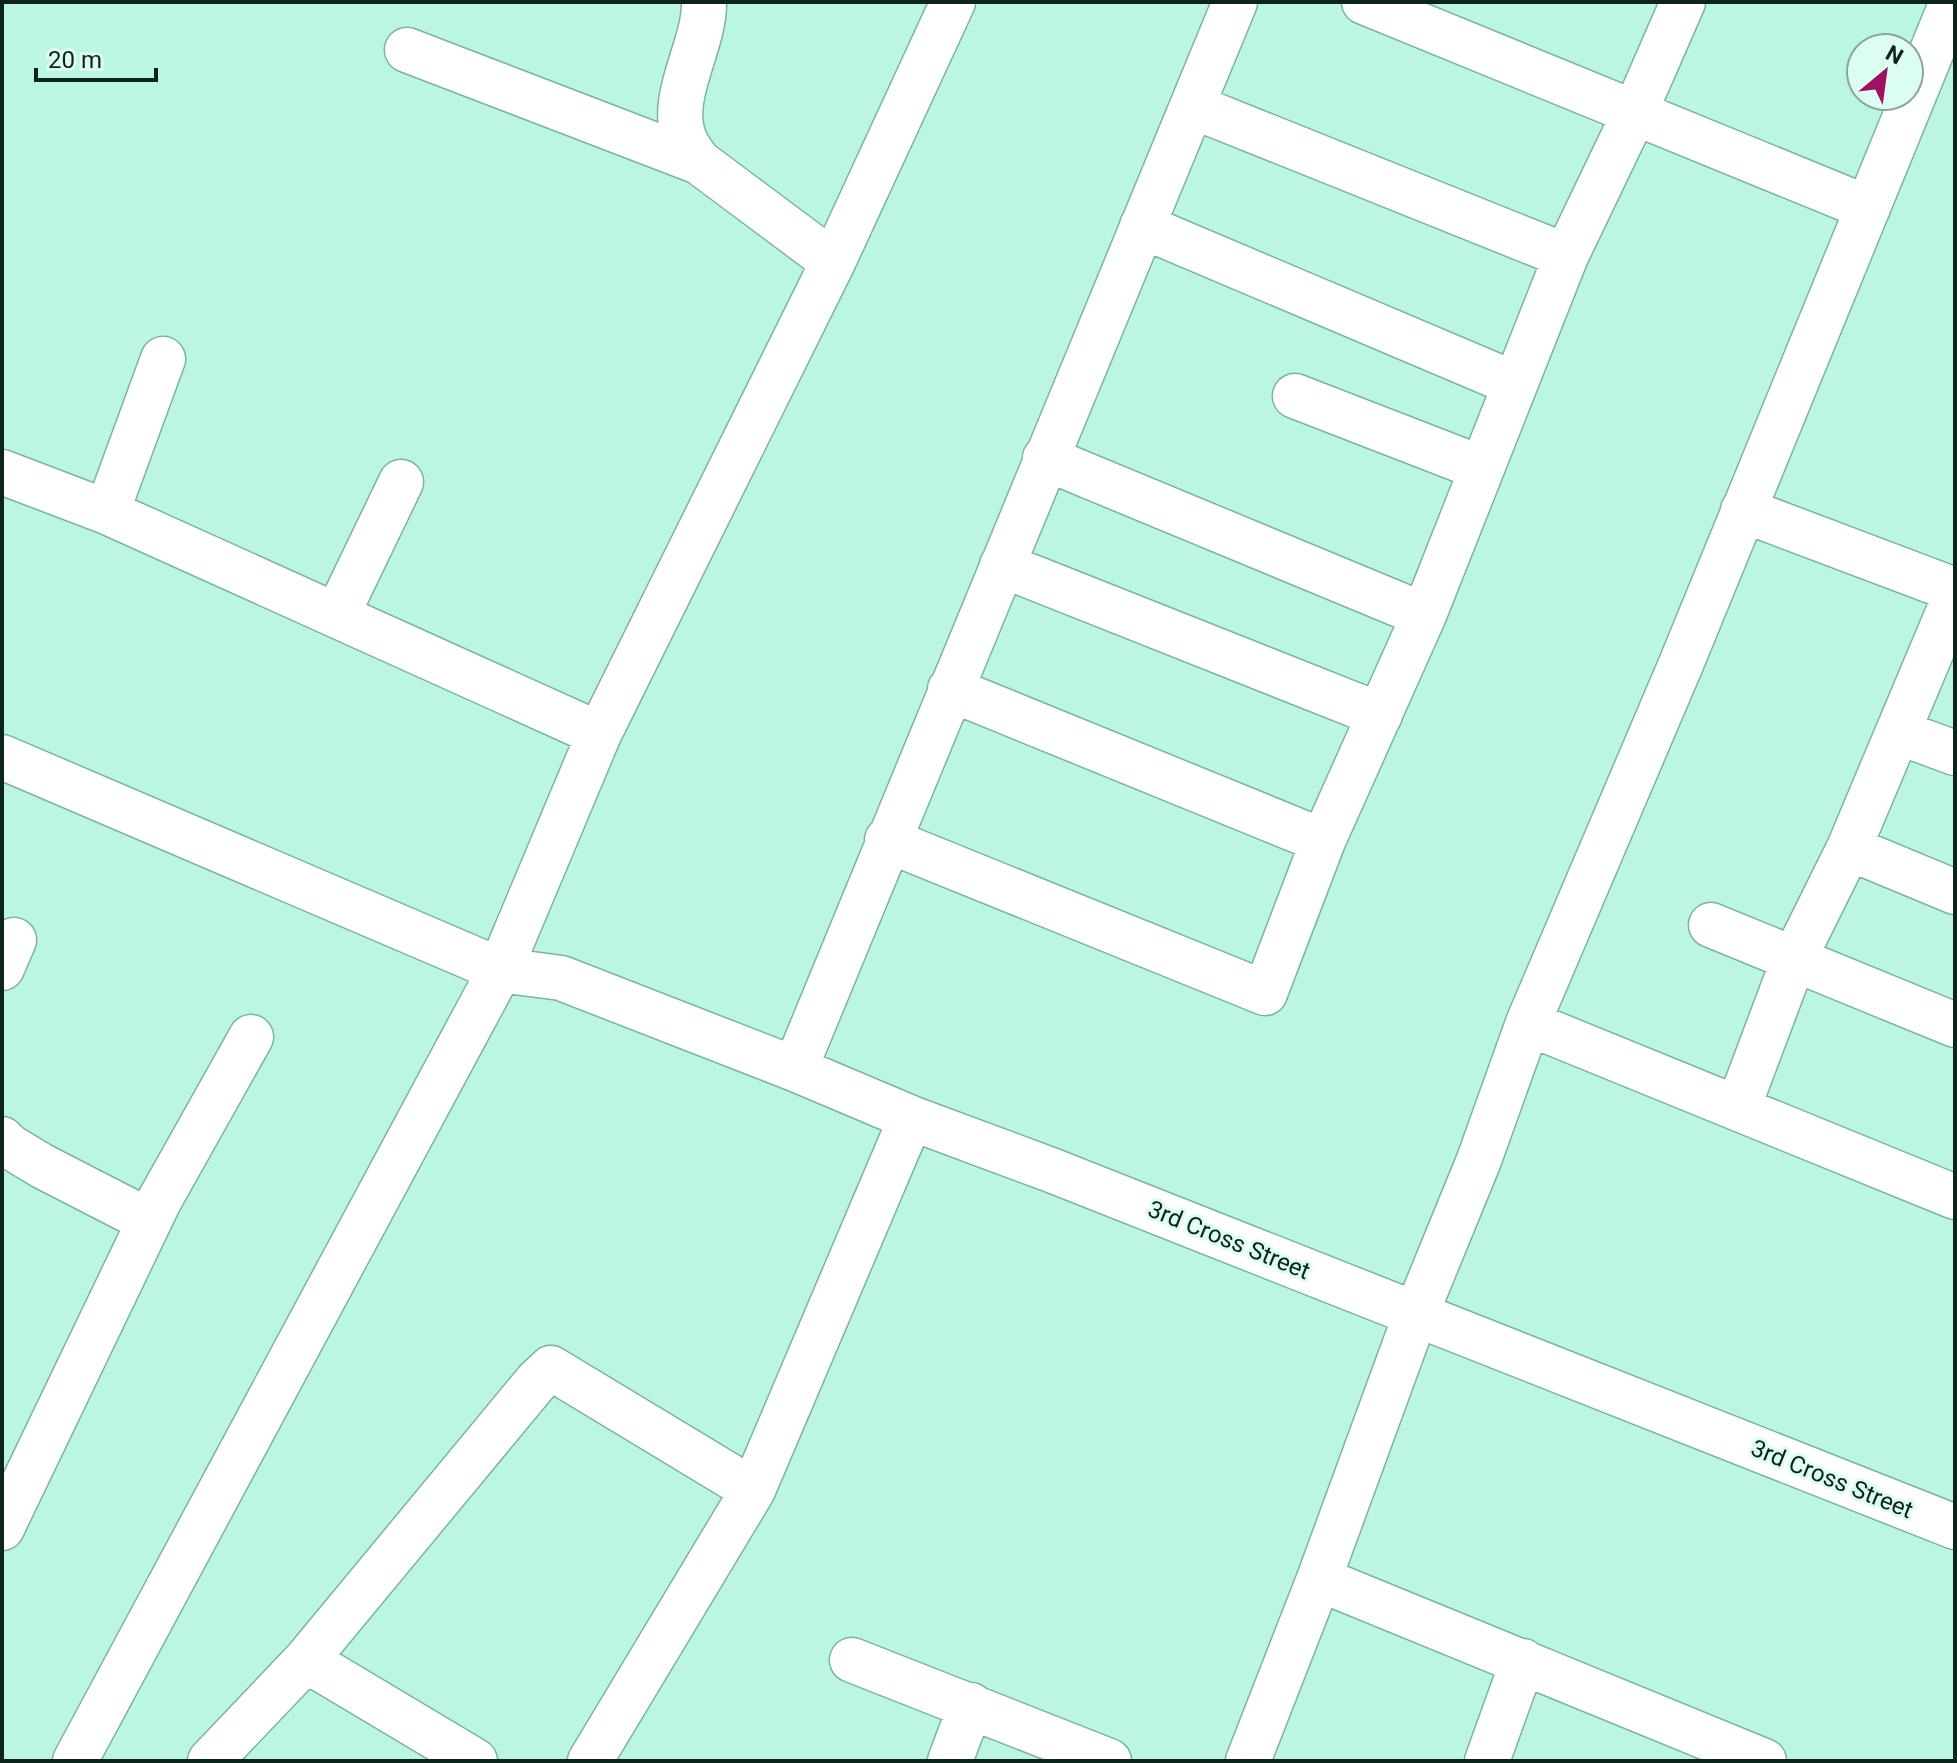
<svg xmlns="http://www.w3.org/2000/svg" width="1957" height="1763" font-family="Roboto,sans-serif">
	<rect width="100%" height="100%" fill="#bbf5e3"/>
	<g fill="none" stroke-linecap="round" stroke-linejoin="round">
		<g stroke="#7cb4a3" stroke-width="47">
			<path id="minor" d="M704,2C705,46 667,98 685,140C688,148 694,155 699,162L833,262
				M1364,2L1868,208
				M407,50L699,162
				M1192,106L1566,256
				M1142,226L1515,384
				M1295,396L1481,468
				M1045,458L1424,615
				M2,472L107,512L599,734
				M1743,510L1955,590
				M107,512L163,359
				M1002,565L1380,715
				M337,615L401,482
				M950,689L1323,841
				M1898,732L1955,753
				M2,757L500,970L561,978L795,1069L911,1118L1051,1170L1955,1527
				M887,840L1265,993L1323,841L1424,615L1566,256L1635,112L1683,2
				M1849,848L1955,892
				M1711,925L1955,1025
				M2,968L14,940
				M1528,1023L1955,1197
				M795,1069L1235,2
				M1738,1108L1794,959L1849,848L1955,596
				M2,1139L9,1146L42,1166L149,1221
				M753,1490L911,1118
				M2,1528L159,1201L251,1037
				M1319,1579L1764,1761
				M306,1660L475,1761
				M852,1660L1109,1761
				M75,1761L500,970L599,734L833,262L953,2
				M210,1761L306,1660L537,1381L551,1368L753,1490L590,1761
				M950,1761L971,1705
				M1248,1761L1319,1579L1416,1314L1479,1160L1528,1023L1681,664L1952,2
				M1487,1761L1523,1661"/>
		</g>
		<use href="#minor" stroke="#fff" stroke-width="44"/>
	</g>
	<g text-anchor="middle" dominant-baseline="central" stroke-width="6" stroke-linejoin="round" paint-order="stroke">
		<g font-size="24" fill="#0d231d" stroke="#dbfdf2">
			<text transform="translate(1229 1240) rotate(22)">3rd Cross Street</text>
			<text transform="translate(1832 1479) rotate(22)">3rd Cross Street</text>
		</g>
	</g>
	<rect width="1957" height="1763" fill="none" stroke="#0d231d" stroke-width="8"/>
	<g transform="translate(1885 72) rotate(29)"><circle r="38" fill="#dbfdf2" stroke="#89a69d" stroke-width="2"/>
	<path d="M0-6L14 30L0 20L-14 30Z" fill="#9e125f"/>
	<text y="-12" font-size="22" font-weight="bold" text-anchor="middle" fill="#0d231d">N</text>
	</g>
	<path d="M36 68v12h120v-12" fill="none" stroke="#0d231d" stroke-width="4"/>
	<text x="48" y="68" font-size="24" fill="#0d231d" stroke="#dbfdf2" stroke-width="6" paint-order="stroke">20 m</text>
</svg>
